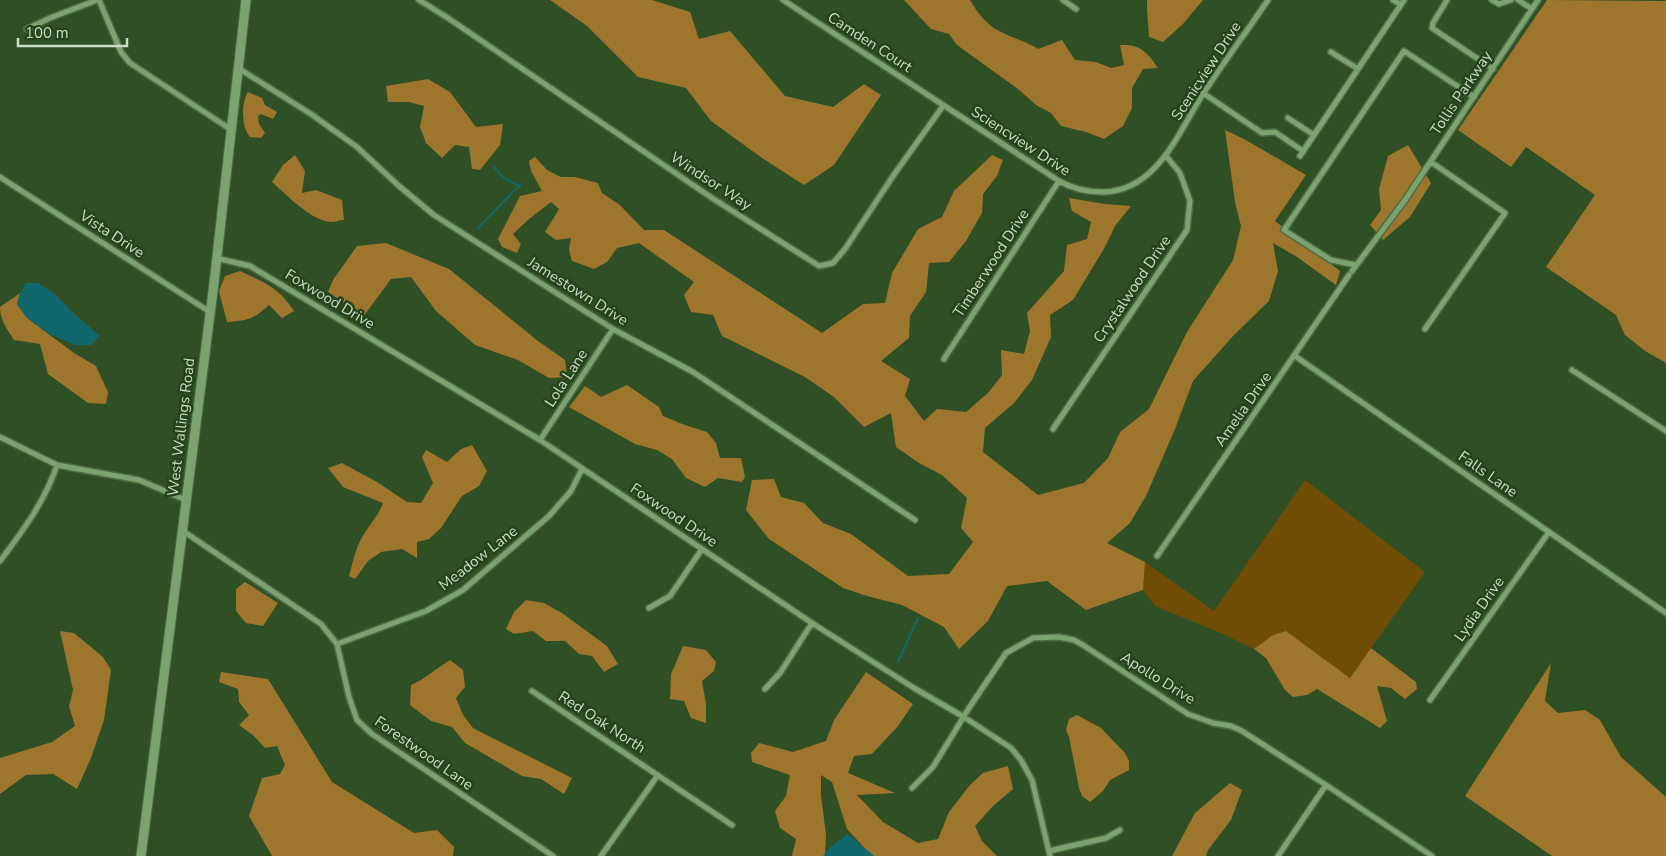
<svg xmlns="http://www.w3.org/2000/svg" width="1666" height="856" font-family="'Nunito Sans',sans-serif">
	<rect width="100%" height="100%" fill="#2e5024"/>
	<path fill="#6f4d04" d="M1305,480L1425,572L1350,678L1286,631L1273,635L1254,649L1223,634L1155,606L1143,590L1145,562L1214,611Z"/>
	<path fill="#9d752d" d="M550,0H652L690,12L699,39L730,31L785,96L833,107L864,84L881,95L834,165L804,185L762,158L711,121L686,88L638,77L587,26Z
		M904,0H970C977,12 986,24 999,31C1012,38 1026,41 1038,49L1062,40L1075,60L1096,62L1111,68L1124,65L1120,45C1141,44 1147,52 1158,68L1143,69L1132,88V108L1123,126L1104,139L1086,132L1061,126L1051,113L1036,105L1018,89L957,45L949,34L931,29Z
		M1147,0H1203L1183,24L1163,42L1149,37L1147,10Z
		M1547,0L1666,1V363L1645,351L1625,335L1616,315L1546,267L1595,195L1526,147L1511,167L1458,130Z
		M428,79L450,92L476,127L503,124L500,145L480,170L472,169L469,147L455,145L442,158L426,143L420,127L424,106L409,102H388L386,86Z
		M248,92L262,98L265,105L277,112L273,119L261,114L258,116L259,124L265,133L261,138L250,137C241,127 241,103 248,92Z
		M1225,130L1244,139L1306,175L1275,221L1340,271L1336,285L1297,257L1273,243L1278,271L1269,301L1233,336L1193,381L1175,429L1146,496L1130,523L1107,543L1145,562L1143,590L1086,610L1047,581L1007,586L988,621L959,649L944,627L902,605L867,596L843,588L769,539L746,510L752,480L774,479L781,497L804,503L823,523L851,534L908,576L949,574L973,542L961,528L967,498L942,475L919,463L896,447L891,413L864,427L834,397L805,377L722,336L713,315L691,312L684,295L694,282L639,243L617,248L607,262L594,269L572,261L569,249L571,238L556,240L545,232L559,209L551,202L529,219L513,234L521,244L517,253L502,247L498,239L520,196L542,191L531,171L529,161L535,157L547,170L561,177H575L598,183L602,193L620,205L644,230H664L822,333L863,304L885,303L892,273L918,229L942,217L954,191L992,155L1003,160L997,176L983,194L982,213L966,241L949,262L929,263L926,292L910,316L909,338L881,361L910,379L905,396L924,421L937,409L966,412L988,393L1002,375L1001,350L1024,354L1030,331L1027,313L1064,271L1067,245L1087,239L1091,222L1072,211L1069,198L1105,204L1131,206L1115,226L1105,247L1073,300L1050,315L1051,337L1032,380L1014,403L985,428L983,452L1038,495L1084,483L1108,458L1120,432L1149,409L1187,332L1233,260L1241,226L1235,202Z
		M1408,145L1431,183L1410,217L1383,240L1370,225L1381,210L1379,189L1388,156Z
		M295,155L305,171L302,193L316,190L342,200L344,220C340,220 335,222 332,222C312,222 286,194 272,182L283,165Z
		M386,243L449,269L538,341L565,360L567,377L549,378L518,360L475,345L436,311L411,277L391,279L363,317L328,292L333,280L357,246Z
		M240,271C265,283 278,287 294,311L282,318L269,305C254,319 247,321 227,322L219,291L225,276Z
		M20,293L17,304L27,318L74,353L96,366L108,392L106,404L88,403L48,374L40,344L14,340C7,329 0,320 0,307Z
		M627,385L659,407L663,416L682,424L707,432L716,443L720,458H741L745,477L742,482L718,478L705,487L686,478L672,459L657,450L635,444L569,407L585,386L601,397Z
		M472,445L487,471L479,486L462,496L441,528L429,539L417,542V558L402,549L381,552L368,561L355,579L349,576C353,562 356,546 364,534C371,523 378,516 383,503L343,487L328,468L342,463L377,482L407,502L421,503L433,483L422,457L426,450L447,462L461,449Z
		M245,582L278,603L263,626L246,623L236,611V589Z
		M526,600L544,603L562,613L607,646L618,664L604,672L592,656L579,654L565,641H546L533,631L514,634L506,629L514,612Z
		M60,631L74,633L103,657L111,670L104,720L91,758L77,789L53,774L26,775L0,794V758L52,742L75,726L69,706L73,690Z
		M1286,631L1350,678L1371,648L1416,682L1417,689L1405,699L1391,688L1377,686L1387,721L1380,728L1317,689L1307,695L1293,697L1285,690L1266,658L1254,649L1273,635Z
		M683,646L706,650L716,662L714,671L702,681L706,704V723L691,718L684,701L670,699L671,674Z
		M450,660L463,670L465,687L456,698L463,715L473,728L572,778L564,794L541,779L522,776L465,743L452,727L431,721L410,705L411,685C425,679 437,668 450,660Z
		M1551,663L1545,701L1558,713L1585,710L1600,720L1621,757L1666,797V856H1552L1465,796Z
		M221,672L268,679L332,782L414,833L437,830L454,847L453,856H272L249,816L262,778L280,774L285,765L277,746L265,748L253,735L239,725L249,715L239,702L238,689L219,682Z
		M866,672L913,704L898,726L872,754L854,756L848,773L895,793L857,795L883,822L918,843L938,839L949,812L970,785L983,773L1008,766L1013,789L993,806L975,826L982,841L997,856H872L847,829L832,782L821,775V796L826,834L825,856H792L796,839L780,828L775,811L786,796L790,775L752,762L751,753L759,743L793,752L826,741L834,720Z
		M1077,715L1101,728L1125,753L1129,761V770L1110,780L1103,791L1090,802L1082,796L1079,788L1069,737L1066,730L1069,719Z
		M1230,783L1242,790L1231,820L1208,850L1206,856H1172L1195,813Z"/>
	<path fill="#11686c" d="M26,283H38L55,294L70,310L100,336L91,345H76L51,335L27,318L17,304L20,293Z
		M848,834L874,856H823L828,849Z"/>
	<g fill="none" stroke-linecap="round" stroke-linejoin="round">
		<path stroke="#11686c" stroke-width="2" d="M494,167L502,177L519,186
			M478,228L521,184
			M898,662L918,618"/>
		<g stroke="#4d6c44" stroke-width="8">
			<path id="minor" d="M99,0L121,52L130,63L230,129
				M419,0L448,18L712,198L819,266L833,263L845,249L893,176L943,106
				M783,0L1059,181C1073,189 1087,192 1103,192C1157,191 1178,133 1203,94C1224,62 1247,31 1268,0
				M1063,0L1076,9
				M1393,0L1401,5
				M1447,0L1433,23L1432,28L1493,69
				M1492,0L1499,4L1511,0
				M1518,0L1532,9
				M27,29L50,18L97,0
				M1331,52L1358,69
				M238,68L311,114L357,147L399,186L434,215L613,329L693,372L915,520
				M1203,93L1262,133L1275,132L1303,151
				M1288,118L1314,135
				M1300,156L1404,0
				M0,177L210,312
				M216,258L250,266L540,440L812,623L914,688L964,717L1011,748L1021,760L1032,780L1050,856
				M1356,265L1331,260L1284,230L1404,51L1474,97
				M1352,271L1405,200L1538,0
				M1425,329L1505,213L1431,162
				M1295,356L1666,613
				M944,359L1059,181
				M1572,370L1666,431
				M1053,429L1187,230L1190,201L1180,173L1166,156
				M0,437L57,465L139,480L186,500
				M540,440L613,329
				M183,531L321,624L337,644L349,697L357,720L372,734L553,856
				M1157,556L1349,275
				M0,561C23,531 45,501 57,465
				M649,608L670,596L702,549
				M337,644L426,611L463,590L549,516L571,491L582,469
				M765,689L780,673L812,623
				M532,691L732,825
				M1430,700L1549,532
				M912,788L933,767L969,708L1006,653L1033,638L1059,637L1074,640L1083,645L1188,714L1213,723L1231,726L1242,731L1326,785L1432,856
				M1049,851L1106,838L1120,830
				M601,856L658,775
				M1278,856L1326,785"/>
		</g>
		<g stroke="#4d6c44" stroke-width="11">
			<path id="tertiary" d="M141,856L214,283L246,0"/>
		</g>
		<use href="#minor" stroke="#7ba370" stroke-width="5"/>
		<use href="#tertiary" stroke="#7ba370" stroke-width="9"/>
	</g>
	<g text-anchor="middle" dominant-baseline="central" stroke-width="5" stroke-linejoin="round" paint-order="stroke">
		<g font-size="15" fill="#c9ddc4" stroke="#24451a">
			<text transform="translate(870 42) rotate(33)">Camden Court</text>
			<text transform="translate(1206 71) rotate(-57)">Scenicview Drive</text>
			<text transform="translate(1461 93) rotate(-56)">Tollis Parkway</text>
			<text transform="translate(1021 141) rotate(33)">Sciencview Drive</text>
			<text transform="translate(711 181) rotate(33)">Windsor Way</text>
			<text transform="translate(112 234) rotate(33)">Vista Drive</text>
			<text transform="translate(991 263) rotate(-57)">Timberwood Drive</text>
			<text transform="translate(1132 289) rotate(-56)">Crystalwood Drive</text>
			<text transform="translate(578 291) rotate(32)">Jamestown Drive</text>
			<text transform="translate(330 299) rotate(31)">Foxwood Drive</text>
			<text transform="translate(566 378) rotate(-57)">Lola Lane</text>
			<text transform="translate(1243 409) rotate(-55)">Amelia Drive</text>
			<text transform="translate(181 427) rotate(-83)">West Wallings Road</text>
			<text transform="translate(1488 474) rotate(35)">Falls Lane</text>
			<text transform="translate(674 515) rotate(34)">Foxwood Drive</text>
			<text transform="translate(478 558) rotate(-38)">Meadow Lane</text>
			<text transform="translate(1479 609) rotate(-55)">Lydia Drive</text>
			<text transform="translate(1158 678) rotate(32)">Apollo Drive</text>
			<text transform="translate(602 722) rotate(33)">Red Oak North</text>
			<text transform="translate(424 753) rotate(35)">Forestwood Lane</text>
		</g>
	</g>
	<path d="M18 38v8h109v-8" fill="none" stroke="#c9ddc4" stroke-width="2.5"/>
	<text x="25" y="38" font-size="15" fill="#c9ddc4" stroke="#24451a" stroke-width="4" paint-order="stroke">100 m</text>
</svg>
